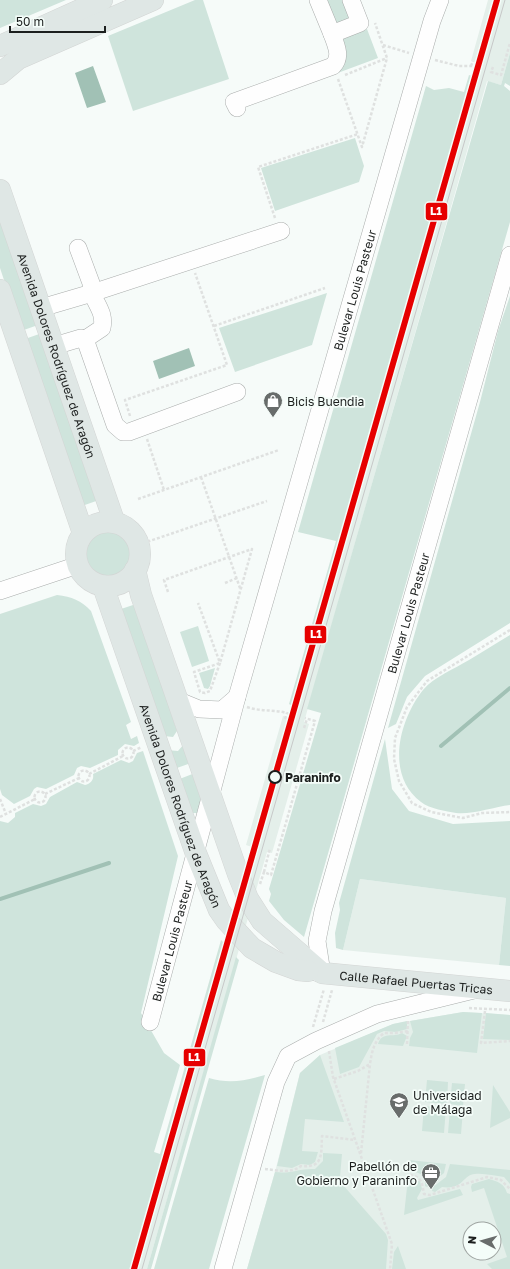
<svg xmlns="http://www.w3.org/2000/svg" width="510" height="1269" font-family="'Golos Text',sans-serif">
	<rect width="100%" height="100%" fill="#f6fbf9"/>
	<path fill="#e4efea" fill-rule="evenodd" d="M488,0H510V53L501,85L487,81L304,722L309,724L272,853L267,852L147,1269H131L252,847L246,845L283,716L289,718L476,63L471,61Z
		M360,879L506,898L499,965L343,950Z
		M463,1012L510,1015V1269H247L275,1172L300,1073L320,1055L393,1024ZM470,1229H494V1253H470Z"/>
	<path fill="#cfe4dc" d="M0,0H66L0,28Z
		M195,0H203L229,79L133,111L108,36Z
		M323,0H346L354,19L334,27Z
		M367,29L378,58L335,74L338,40Z
		M510,53V86L505,83L504,86L510,91V222L304,937L284,920L269,901L271,894L269,889L321,713L307,709L488,81L501,85Z
		M469,75L472,76L292,706L289,704L336,541L298,532L426,86L434,90L449,88L464,92Z
		M355,138L364,166L359,182L275,211L261,168Z
		M0,212L38,325L21,331L0,268Z
		M327,293L312,345L235,372L219,328Z
		M510,296V623L425,676L407,697L396,724L388,728L480,402L498,331Z
		M42,333L99,500L82,506L25,339Z
		M86 554a24 24 0 1 1 48 0a24 24 0 1 1-48 0Z
		M57,595C72,597 81,600 91,611L131,722L126,725L131,739L137,736L139,743L134,746L125,744L118,750V755L90,768L81,766L77,768L74,775L46,789L37,787L34,789L30,796L14,804L2,795L0,789V614Z
		M136,604L177,731L173,737L164,736L118,610Z
		M198,626L209,661L192,667L180,632Z
		M510,635V805C494,807 471,815 456,813C446,811 430,809 421,802C385,775 399,720 423,690C434,677 454,669 469,660C483,652 496,643 510,635Z
		M215,668L210,686L208,689L204,688L199,673Z
		M385,739L392,789L409,811L453,824L510,821V966L499,965L506,898L360,879L343,950L336,948L335,933L340,910L339,903Z
		M184,744L191,763L174,769L167,750L178,751Z
		M143,751L178,856L141,1013L164,1053L180,1065L154,1152L160,1154L221,940L224,943L131,1269H0V821L8,823L15,817V813L33,804L41,806L46,804L50,797L77,782L85,785C91,783 94,780 93,774L121,760L129,763L133,761L137,753Z
		M195,773L203,797L198,813H191L177,780Z
		M236,957L239,960L151,1269H147Z
		M463,1012L482,1013L477,1053L409,1046L410,1038L413,1032L410,1021Z
		M486,1013L510,1015V1040L483,1039Z
		M407,1021V1029L396,1032L384,1031L377,1034L359,1067L340,1074L335,1048L393,1024Z
		M402,1033L407,1036L403,1046L378,1044C382,1031 393,1038 402,1033Z
		M320,1055L344,1122L305,1119L302,1151L318,1152L315,1162L310,1165L301,1164L292,1168L277,1166L300,1073Z
		M265,1075L209,1269H154L209,1078C229,1084 245,1081 265,1075Z
		M427,1080L448,1082L447,1104L425,1102Z
		M452,1083L465,1084L463,1106L450,1104Z
		M493,1085L510,1112V1118L490,1128Z
		M424,1106L446,1108L444,1133L422,1131Z
		M450,1109L463,1110L461,1134L448,1133Z
		M323,1153L342,1154L340,1177L343,1185L386,1234L388,1240L386,1269H247L275,1172C292,1174 300,1168 315,1169L323,1161Z
		M409,1160L446,1164L444,1173L427,1187L425,1186V1176L409,1169Z
		M450,1164L510,1170V1184L504,1177C495,1176 484,1173 475,1174C462,1175 464,1190 442,1187L435,1192L432,1191L433,1187L446,1177Z
		M408,1178L410,1181H420L422,1189L417,1198L418,1200L460,1189L463,1195L404,1215Z
		M489,1179C498,1182 504,1183 507,1193L510,1194V1269H492L487,1264L507,1257L484,1188L472,1192L471,1187L472,1184Z
		M398,1246L406,1269H392L394,1252Z"/>
	<path fill="#a1c1b5" d="M93,66L106,102L87,108L75,73Z
		M189,348L195,366L159,379L153,361Z"/>
	<g fill="none" stroke-linecap="round" stroke-linejoin="round">
		<path stroke="#a1c1b5" stroke-width="4" d="M441,746L510,688
			M0,899L109,863"/>
		<g stroke="#aaadac" stroke-width="18">
			<g id="minor">
				<path d="M318,0L332,34"/>
				<path d="M237,108L234,102L333,66C342,57 336,45 332,34L360,23L351,0"/>
				<path d="M41,308L92,293L91,283L78,248"/>
				<path d="M84,340L102,328C105,313 97,306 92,293L281,231"/>
				<path d="M54,346L81,338L86,342L115,425L123,432H129L237,392"/>
				<path d="M0,591L78,565"/>
				<path d="M177,700L199,709L222,710L237,697"/>
				<path id="s1" d="M315,972L322,973L317,941L323,911L510,255"/>
				<path id="s2" d="M150,1022L237,697L432,21L440,0"/>
				<path d="M223,1269L276,1082L288,1056L316,1041L377,1014L474,990"/>
			</g>
		</g>
		<g stroke="#d3d5d4" stroke-width="22">
			<g id="major">
				<path d="M0,46L102,0"/>
				<path d="M0,74L18,59L153,0"/>
				<path id="s3" d="M0,190L114,521"/>
				<path d="M0,290L83,533"/>
				<circle cx="108" cy="554" r="32"/>
				<path id="s4" d="M135,570L141,595L238,874L248,899L262,921L322,973L510,991"/>
				<path id="s5" d="M103,586L195,851L219,910L226,920L252,948L276,962L298,970L308,971"/>
			</g>
		</g>
		<path stroke="#dfe1e0" stroke-width="2.5" stroke-dasharray="3 2" stroke-linecap="butt" d="M383,45L409,53
			M435,60L459,66H474
			M471,66L473,61
			M493,67L491,72L501,75L510,43
			M345,75L387,58
			M338,79L362,147L387,58L375,23
			M275,218L258,167L358,134
			M214,326L325,288
			M130,416L125,400L227,365L195,273
			M147,439L164,490
			M201,477L240,588
			M138,499L279,450
			M138,545L267,501
			M225,583L237,578
			M168,592L164,580L252,549L220,663L194,672L200,692L205,693L210,691L220,663L198,603
			M510,630L427,681L407,707L395,738L394,759L399,781L412,803L431,812L463,818L482,813L510,812
			M247,707C261,712 276,709 290,714
			M285,719L287,713
			M304,728L307,719
			M122.5 753a5.5 5.5 0 1 1 11 0a5.5 5.5 0 1 1-11 0Z
			M133,751L142,747
			M78.5 776a5.5 5.5 0 1 1 11 0a5.5 5.5 0 1 1-11 0Z
			M89,774L123,756
			M34.5 797a5.5 5.5 0 1 1 11 0a5.5 5.5 0 1 1-11 0Z
			M45,794L79,778
			M0,799L6,814
			M0,817L35,799
			M264,872L270,848
			M260,884L264,872L271,875L315,721L305,718
			M469,1008L510,1010
			M485,1011L481,1043L510,1041
			M323,1022L332,990
			M313,1027L324,989
			M407,1044L408,1020
			M329,1051L333,1077L392,1244L390,1269
			M334,1079L358,1071L370,1064C372,1051 374,1041 384,1033H395L409,1031
			M361,1153L370,1064
			M265,1169C277,1170 291,1174 301,1166C324,1168 321,1154 322,1136L355,1140
			M410,1175C422,1177 422,1183 424,1194L430,1195L487,1177L501,1180L510,1189"/>
		<use href="#minor" stroke="#fefefe" stroke-width="17"/>
		<use href="#major" stroke="#dfe7e5" stroke-width="21"/>
		<path stroke="#c7c8c8" stroke-width="1" d="M142,1269L505,0"/>
		<g stroke="#f4fdf9" stroke-width="9">
			<path id="rail-1" d="M134,1269L497,0"/>
		</g>
		<use href="#rail-1" stroke="#e60000" stroke-width="6"/>
	</g>
	<defs>
		<g id="shop-pin" transform="scale(1)"><path d="M0 17L-7.5 6A9.5 9.5 0 1 1 7.5 6Z" fill="#686c6b" stroke="#f4fdf9"/><path d="M-5-2.5h2.3a2.7 3.5 0 0 1 5.4 0H5L5.5 6h-11ZM-1.5-2.5h3a1.5 2.3 0 0 0-3 0Z" fill="#fff"/></g>
		<g id="university-pin" transform="scale(1)"><path d="M0 17L-7.5 6A9.5 9.5 0 1 1 7.5 6Z" fill="#686c6b" stroke="#f4fdf9"/><path d="M0-5L7-2L0 1L-7-2ZM-4 1L0 2.5L4 1V4Q0 6-4 4Z" fill="#fff"/></g>
		<g id="office-pin" transform="scale(1)"><path d="M0 17L-7.5 6A9.5 9.5 0 1 1 7.5 6Z" fill="#686c6b" stroke="#f4fdf9"/><path d="M-6-3h4V-5.5h4V-3h4V5H-6ZM-1-4.5V-3h2v-1.5ZM-6 0V1H6V0Z" fill="#fff"/></g>
	</defs>
	<g fill-rule="evenodd">
		<use href="#shop-pin" x="273" y="401"/>
		<use href="#university-pin" x="399" y="1102"/>
		<use href="#office-pin" x="431" y="1173"/>
	</g>
	<circle fill="#f4fdf9" stroke="#1c1f1e" stroke-width="2" cx="275" cy="777" r="6"/>
	<g text-anchor="middle" dominant-baseline="central" stroke-width="3.5" stroke-linejoin="round" paint-order="stroke">
		<g font-size="12" fill="#1c1f1e" stroke="#f4fdf9">
			<text stroke="none"><textPath href="#s2" startOffset="760">Bulevar Louis Pasteur</textPath></text>
			<text stroke="none"><textPath href="#s3" startOffset="175">Avenida Dolores Rodríguez de Aragón</textPath></text>
			<text stroke="none"><textPath href="#s1" startOffset="380">Bulevar Louis Pasteur</textPath></text>
			<text stroke="none"><textPath href="#s5" startOffset="233">Avenida Dolores Rodríguez de Aragón</textPath></text>
			<text stroke="none"><textPath href="#s2" startOffset="84">Bulevar Louis Pasteur</textPath></text>
			<text stroke="none"><textPath href="#s4" startOffset="548">Calle Rafael Puertas Tricas</textPath></text>
		</g>
		<g font-size="12" fill="#1c1f1e" stroke="#f4fdf9" text-anchor="start">
			<text x="287" y="401">Bicis Buendia</text>
			<text x="413" y="1095">Universidad<tspan x="413" dy="14">de Málaga</tspan></text>
			<text x="417" y="1166" text-anchor="end">Pabellón de<tspan x="417" dy="14">Gobierno y Paraninfo</tspan></text>
		</g>
		<g font-size="12" font-weight="bold" fill="#1c1f1e" stroke="#f4fdf9" text-anchor="start">
			<text x="285" y="777">Paraninfo</text>
		</g>
	</g>
	<g stroke="#f4fdf9" stroke-width="1.5">
		<rect x="425" y="202" width="23" height="19" rx="4" fill="#e60000"/>
		<rect x="304" y="625" width="23" height="19" rx="4" fill="#e60000"/>
		<rect x="183" y="1048" width="23" height="19" rx="4" fill="#e60000"/>
	</g>
	<g font-size="11" text-anchor="middle" font-weight="bold" fill="#fff">
		<text x="436" y="215">L1</text>
		<text x="316" y="638">L1</text>
		<text x="194" y="1061">L1</text>
	</g>
	<g transform="translate(482 1241) rotate(276)"><circle r="19" fill="#f4fdf9" stroke="#9ea4a1"/>
	<path d="M0-3L7 15L0 10L-7 15Z" fill="#686c6b"/>
	<text y="-6" font-size="11" font-weight="bold" text-anchor="middle" fill="#1c1f1e">N</text>
	</g>
	<path d="M10 26v6h95v-6" fill="none" stroke="#1c1f1e" stroke-width="2"/>
	<text x="16" y="26" font-size="12" fill="#1c1f1e" stroke="#f4fdf9" stroke-width="3" paint-order="stroke">50 m</text>
</svg>
